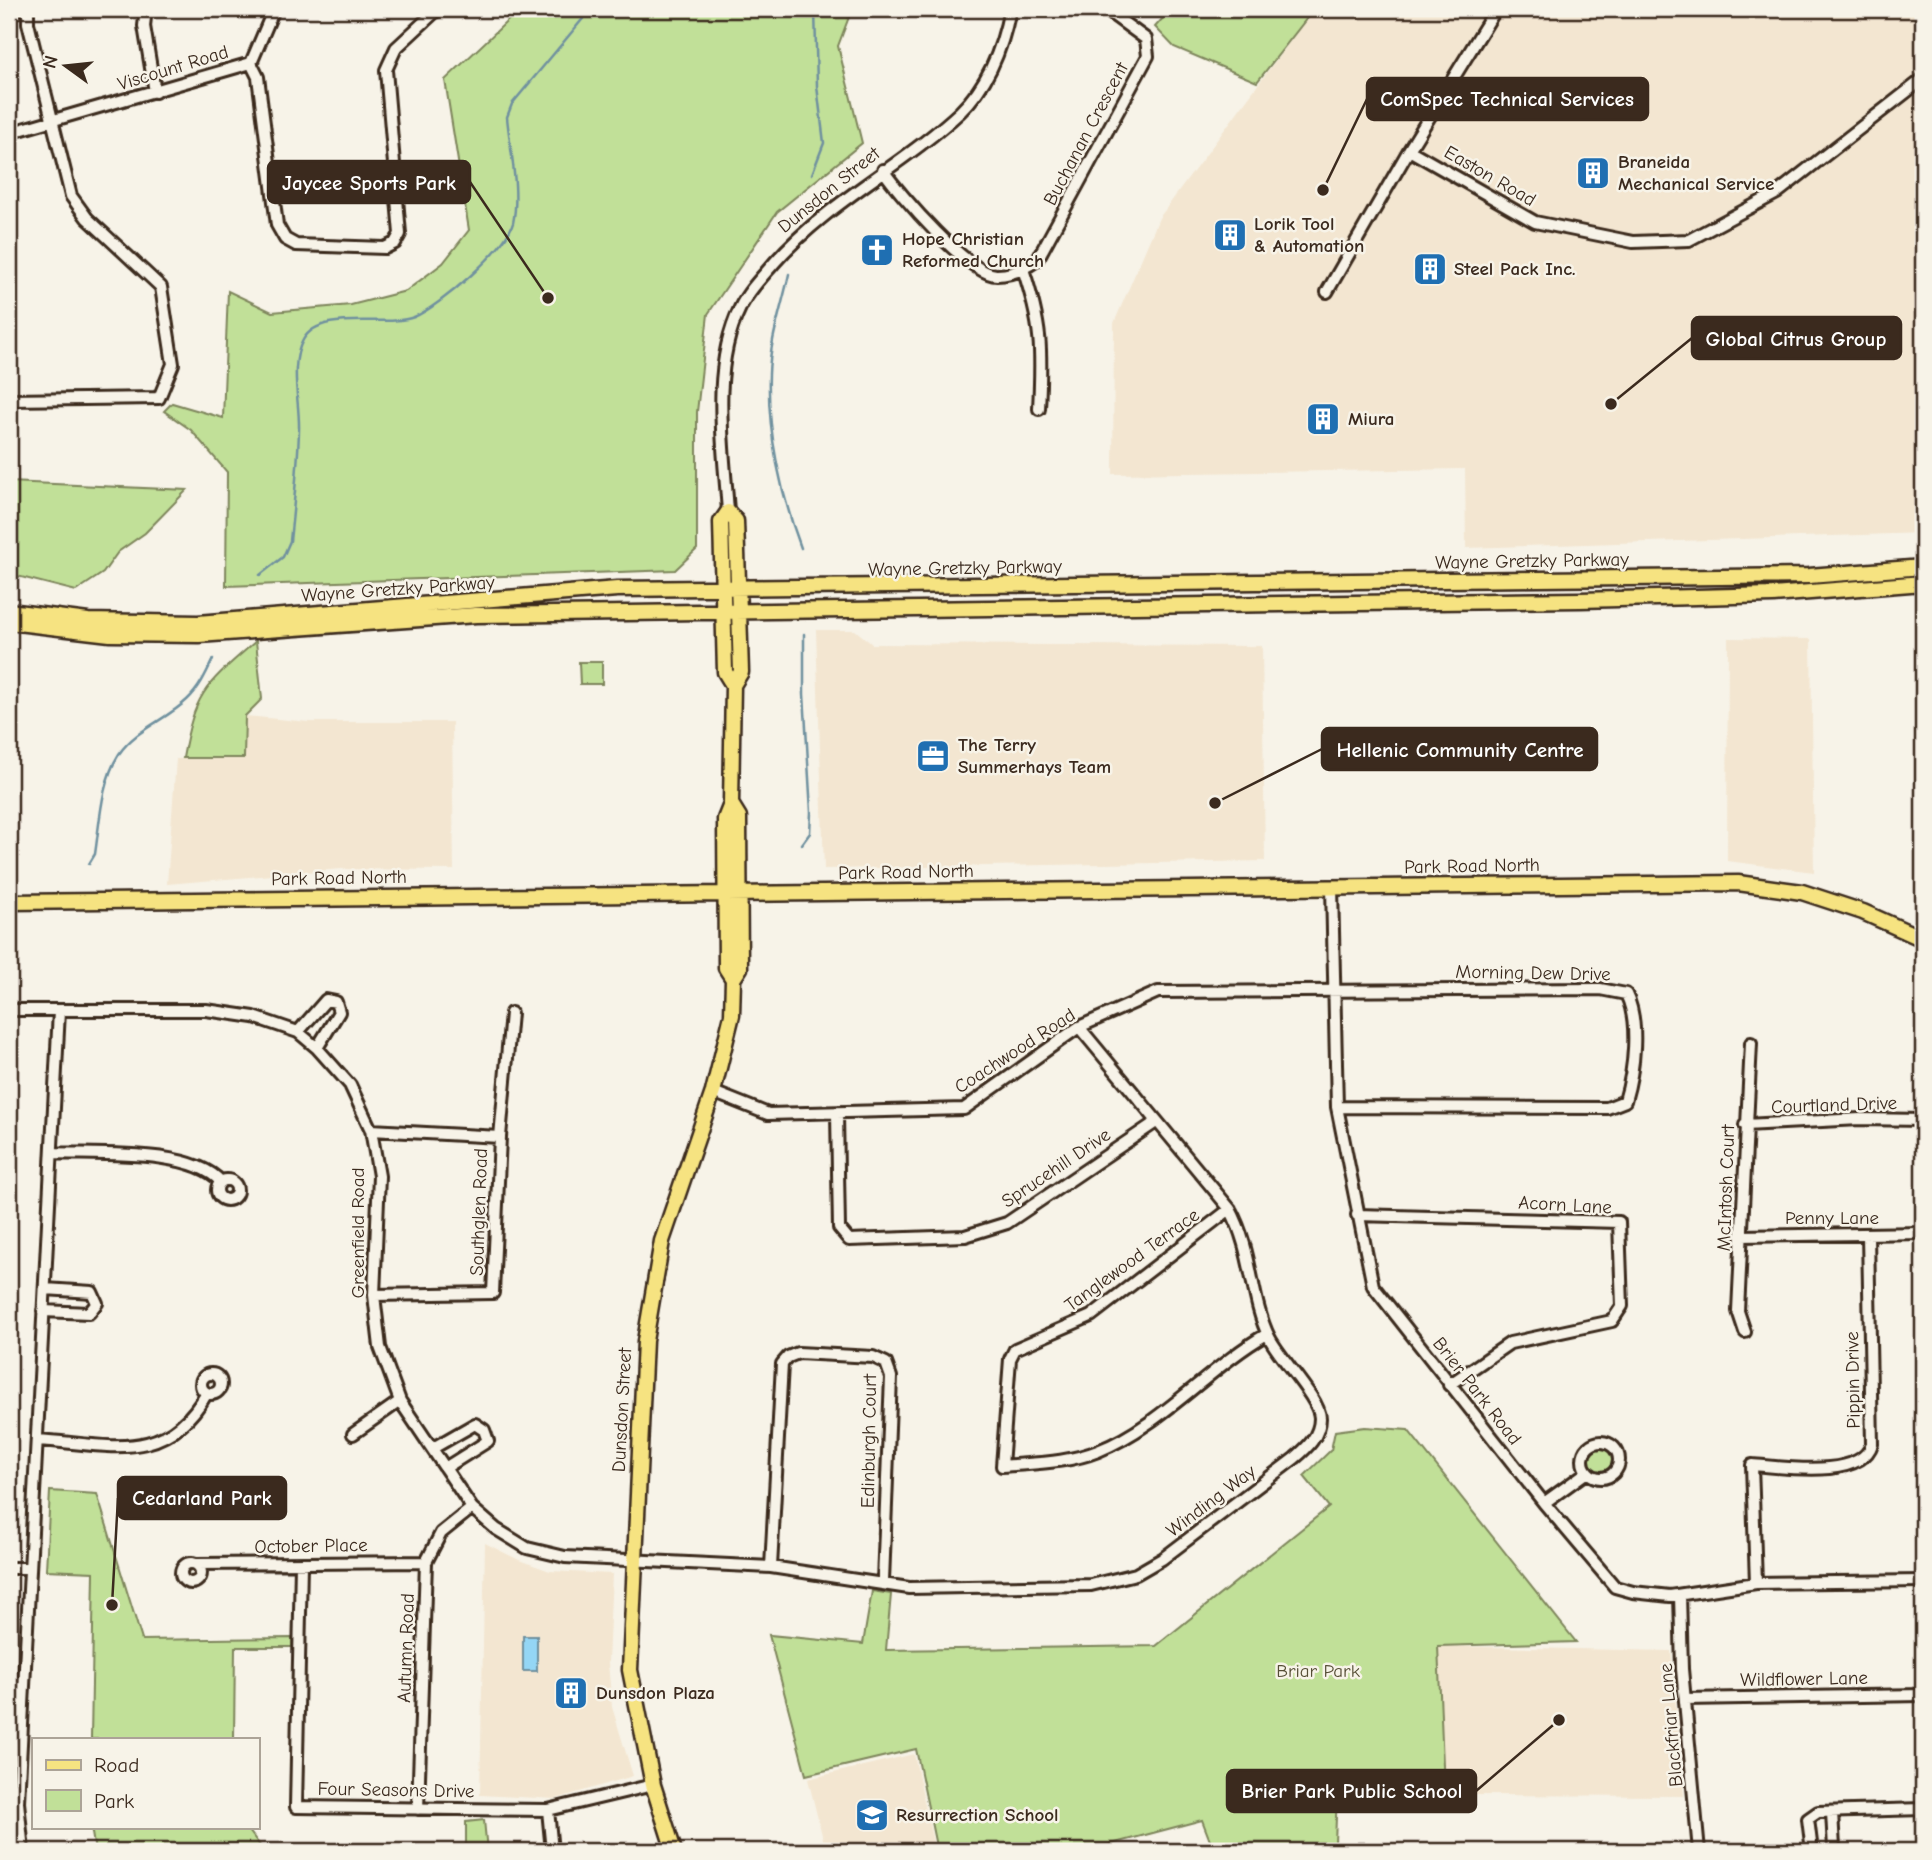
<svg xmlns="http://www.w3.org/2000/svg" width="1932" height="1860" font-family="'Comic Neue',sans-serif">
	<rect width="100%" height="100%" fill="#f7f3e8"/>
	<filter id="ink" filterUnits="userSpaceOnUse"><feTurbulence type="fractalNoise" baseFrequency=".0143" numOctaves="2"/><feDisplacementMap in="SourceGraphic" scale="14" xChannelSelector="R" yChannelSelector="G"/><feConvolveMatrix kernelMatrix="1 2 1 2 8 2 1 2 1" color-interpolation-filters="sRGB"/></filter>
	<g filter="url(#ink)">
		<path fill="#f3e6d1" d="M1314,9H1923V533L1466,548L1465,469L1113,474L1114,323L1159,218Z
			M816,630H855L872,644L1262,646L1265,861L824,869Z
			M1728,638L1811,639L1814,872L1727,861Z
			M245,716L309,722H452L454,870L341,869L167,884L176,759L244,758Z
			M485,1543L519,1560L550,1571L612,1574L608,1663L612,1707L633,1776L556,1799L480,1795Z
			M1438,1646L1671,1651L1684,1796L1460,1795L1459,1789H1444Z
			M914,1754L935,1851H826L808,1779Z"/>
		<path fill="#c1e098" stroke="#7e855b" stroke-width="2" d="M520,9H852L838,46L862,143L777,212L708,314L697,412V549L675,570L226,586L227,472L191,430L164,411L172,403L223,418L228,291L272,312L351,305L406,291L443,263L469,230L445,80Z
			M1171,9H1314L1257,82L1174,47L1155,27Z
			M9,482L187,490L145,533L118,552L103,573L76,591L9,574Z
			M256,641L262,699L245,716L244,758H183C195,690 207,684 256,641Z
			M579,662H602V684H580Z
			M1365,1427L1408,1430L1576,1642L1438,1646L1444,1789L1337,1791L1335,1843L1306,1851H1214L1202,1820L1085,1851H937L916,1749L806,1775L769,1635L863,1644L872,1591L891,1594L886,1650L1156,1646L1329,1507L1304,1476L1331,1450L1335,1431Z
			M1587 1460a14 14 0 1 1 28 0a14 14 0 1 1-28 0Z
			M50,1491L97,1494L142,1640L292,1638V1647H235L234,1739H91L94,1572L46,1570Z
			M484,1820L487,1851H466V1822Z
			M91,1827H246L264,1851H95Z"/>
		<path fill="#94d6f5" stroke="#70919f" stroke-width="2" d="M523,1636H537V1671H523Z"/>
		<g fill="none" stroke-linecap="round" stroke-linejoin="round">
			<path stroke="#70919f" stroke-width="2.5" d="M812,174L824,143L817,86L815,9
				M789,274C782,307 770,339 769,374C767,431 781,495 801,548
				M260,575L283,557L290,541C294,504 298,467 299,430C300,402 289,365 303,340C320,308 385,328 414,317C439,307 506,249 513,223C520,190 510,150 507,117L512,104L591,9
				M802,844L810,833L811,812L804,694V634
				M89,864L95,854C100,822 101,782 119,754C136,729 166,720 187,700C199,689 206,674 213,659"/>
			<g stroke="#3b2a1e" stroke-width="16">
				<path id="minor" d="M146,9L144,26L155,92
					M251,63L258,77L277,225L285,239L296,245L385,248L395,243L400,234L386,70L396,48L438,9
					M9,133L251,63L274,9
					M1409,150L1535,222L1633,242L1689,240L1777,193L1923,79
					M883,170C899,194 970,276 997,275C1012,275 1026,268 1037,260L1148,56L1146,39L1105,9
					M1023,269C1042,326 1042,350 1039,409
					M1327,292L1409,150L1496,9
					M9,400L159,398L173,364L161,287L87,218L71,196L28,23V9
					M728,512C724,448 710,369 740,308C748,291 763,276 775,262C828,202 902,166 960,112C988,85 1003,46 1010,9
					M1332,887L1337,1107L1373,1286L1544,1503L1615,1587L1633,1592L1670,1596L1756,1583L1923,1581
					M9,1010H206L254,1017L298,1032L317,1048L350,1085L371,1130L379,1176L374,1295L380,1347L400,1401L472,1508L496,1529L527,1548L565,1557L771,1567L909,1588L1091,1585L1136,1574L1162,1559L1295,1458C1307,1448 1320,1436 1320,1418C1320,1399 1279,1358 1269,1337C1250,1298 1253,1251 1230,1209L1079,1027
					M298,1032L326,1000L336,1002L339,1012L317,1048
					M713,1092L768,1114L964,1109L1079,1027L1158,992L1600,989L1626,994C1640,1022 1634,1071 1625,1101L1607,1108L1337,1107
					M837,1114L839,1228L849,1240L965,1236L1007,1223L1156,1122
					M1745,1125L1860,1119L1923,1120
					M371,1130L500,1137
					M52,1153C96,1155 192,1148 221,1182
					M217 1190a10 10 0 1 1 20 0a10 10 0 1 1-20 0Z
					M1230,1209L1091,1316L1015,1349L1010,1359L1002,1466C1035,1463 1068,1463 1098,1451C1161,1426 1208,1368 1267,1334
					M1357,1215L1619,1222L1622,1306L1612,1321L1510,1343L1449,1385
					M1741,1236L1923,1233
					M374,1295L493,1293L500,1137L511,1013
					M43,1311L89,1313L97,1303L92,1292L45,1289
					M1745,1332L1738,1311L1751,1043
					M201 1384a10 10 0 1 1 20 0a10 10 0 1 1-20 0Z
					M353,1434L400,1401
					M37,1440C108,1444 165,1466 207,1393
					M1583 1460a18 18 0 1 1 36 0a18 18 0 1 1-36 0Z
					M433,1448L475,1424L484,1430L488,1441L445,1468
					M1544,1503L1587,1472
					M181 1573a10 10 0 1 1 20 0a10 10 0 1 1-20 0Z
					M196,1564L426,1562
					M301,1564L296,1807L548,1810L653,1785
					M771,1567L782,1364L788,1357L798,1353L873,1357L886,1363L891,1377L883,1581
					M9,1568H30
					M1756,1583L1752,1465C1783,1467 1861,1480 1872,1444L1868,1235
					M1680,1595L1682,1669L1699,1851
					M1685,1699L1923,1695
					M418,1809L426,1562L441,1533L472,1508
					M548,1810L552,1851
					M23,1851L18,1802L59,1011
					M1812,1851L1808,1819L1818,1812L1923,1809
					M1831,1851L1834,1848L1832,1812"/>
			</g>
			<g stroke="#3b2a1e" stroke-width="19">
				<path id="major" d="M9,611L88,621L198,623L617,589L1809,576L1923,567
					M9,622L110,634L199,635L476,615L1580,600L1773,595L1923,583
					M733,685L741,672L736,521L728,512L721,522L725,672L733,685L731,804L725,819L726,968L733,979
					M9,902L1738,883L1802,892L1863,912L1923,939
					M674,1851L653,1785L630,1670L645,1341L662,1241L713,1092L732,1015L733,979L740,968L739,817L731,804"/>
			</g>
			<use href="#minor" stroke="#f7f3e8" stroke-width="10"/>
			<use href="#major" stroke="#f6e381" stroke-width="14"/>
		</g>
	</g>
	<defs>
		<g id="building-square" transform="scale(1.75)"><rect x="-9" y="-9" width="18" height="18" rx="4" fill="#1f6fb2" stroke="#f7f3e8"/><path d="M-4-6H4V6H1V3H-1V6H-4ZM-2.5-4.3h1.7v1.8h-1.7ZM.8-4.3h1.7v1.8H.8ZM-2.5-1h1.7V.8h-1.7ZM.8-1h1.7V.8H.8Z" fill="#fff"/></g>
		<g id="church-square" transform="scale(1.75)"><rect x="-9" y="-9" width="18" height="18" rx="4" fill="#1f6fb2" stroke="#f7f3e8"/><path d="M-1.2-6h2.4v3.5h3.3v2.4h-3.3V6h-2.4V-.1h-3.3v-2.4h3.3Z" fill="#fff"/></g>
		<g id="office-square" transform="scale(1.75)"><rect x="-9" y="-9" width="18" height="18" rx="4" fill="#1f6fb2" stroke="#f7f3e8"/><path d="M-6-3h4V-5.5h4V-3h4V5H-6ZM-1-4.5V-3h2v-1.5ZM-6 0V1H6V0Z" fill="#fff"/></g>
		<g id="school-square" transform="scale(1.75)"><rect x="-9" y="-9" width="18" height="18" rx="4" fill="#1f6fb2" stroke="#f7f3e8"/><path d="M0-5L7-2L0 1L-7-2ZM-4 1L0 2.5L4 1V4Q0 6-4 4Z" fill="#fff"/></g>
	</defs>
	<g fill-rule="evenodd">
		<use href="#building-square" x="1593" y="173"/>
		<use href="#building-square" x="1230" y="235"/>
		<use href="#church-square" x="877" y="250"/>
		<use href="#building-square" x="1430" y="269"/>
		<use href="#building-square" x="1323" y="419"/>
		<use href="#office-square" x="933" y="756"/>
		<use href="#building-square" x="571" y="1693"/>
		<use href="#school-square" x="872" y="1815"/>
	</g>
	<g text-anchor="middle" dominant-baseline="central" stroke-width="5" stroke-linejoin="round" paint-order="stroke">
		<g font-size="19" fill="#3b2a1e" stroke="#f7f3e8">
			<text transform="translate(173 68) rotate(-17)">Viscount Road</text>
			<text transform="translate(1086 134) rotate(-62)">Buchanan Crescent</text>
			<text transform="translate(1490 176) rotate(30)">Easton Road</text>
			<text transform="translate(829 190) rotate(-39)">Dunsdon Street</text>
			<text transform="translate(1532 561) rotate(-1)">Wayne Gretzky Parkway</text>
			<text transform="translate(965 568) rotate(-1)">Wayne Gretzky Parkway</text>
			<text transform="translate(398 589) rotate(-4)">Wayne Gretzky Parkway</text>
			<text transform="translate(1472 866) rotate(-1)">Park Road North</text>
			<text transform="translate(906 872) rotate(-1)">Park Road North</text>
			<text transform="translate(339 878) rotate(-1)">Park Road North</text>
			<text transform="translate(1533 973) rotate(1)">Morning Dew Drive</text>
			<text transform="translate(1015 1051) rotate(-33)">Coachwood Road</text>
			<text transform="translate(1834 1105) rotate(-2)">Courtland Drive</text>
			<text transform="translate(1056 1168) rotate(-34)">Sprucehill Drive</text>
			<text transform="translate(1726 1188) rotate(-88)">McIntosh Court</text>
			<text transform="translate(1565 1205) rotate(3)">Acorn Lane</text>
			<text transform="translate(479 1212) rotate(-88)">Southglen Road</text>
			<text x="1832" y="1218">Penny Lane</text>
			<text transform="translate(358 1233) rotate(-90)">Greenfield Road</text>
			<text transform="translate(1132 1260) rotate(-36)">Tanglewood Terrace</text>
			<text transform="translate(1853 1380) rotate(-91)">Pippin Drive</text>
			<text transform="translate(1477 1391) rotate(52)">Brier Park Road</text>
			<text transform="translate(622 1410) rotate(-87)">Dunsdon Street</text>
			<text transform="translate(869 1441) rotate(-89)">Edinburgh Court</text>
			<text transform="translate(1211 1501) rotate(-37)">Winding Way</text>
			<text transform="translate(311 1546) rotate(-1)">October Place</text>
			<text transform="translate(406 1648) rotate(-88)">Autumn Road</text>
			<text transform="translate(1804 1679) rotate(-1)">Wildflower Lane</text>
			<text transform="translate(1671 1725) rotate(-95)">Blackfriar Lane</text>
			<text transform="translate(396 1790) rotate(1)">Four Seasons Drive</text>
		</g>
		<g font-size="19" font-weight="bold" fill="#3b2a1e" stroke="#f7f3e8" text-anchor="start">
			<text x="1618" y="162">Braneida<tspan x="1618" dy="22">Mechanical Service</tspan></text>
			<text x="1254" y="224">Lorik Tool<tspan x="1254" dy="22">&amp; Automation</tspan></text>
			<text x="902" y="239">Hope Christian<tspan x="902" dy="22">Reformed Church</tspan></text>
			<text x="1454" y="269">Steel Pack Inc.</text>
			<text x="1348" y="419">Miura</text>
			<text x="958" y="745">The Terry<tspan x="958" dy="22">Summerhays Team</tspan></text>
			<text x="596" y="1693">Dunsdon Plaza</text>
			<text x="896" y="1815">Resurrection School</text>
		</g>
		<g font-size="19" fill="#564e36" stroke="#f7f3e8">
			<text x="1318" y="1671">Briar Park</text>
		</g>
	</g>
	<path fill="none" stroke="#3b2a1e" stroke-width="2.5" d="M1323 190L1367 99M548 298L470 182M1611 404L1692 338M1215 803L1322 749M112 1605L118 1498M1559 1720L1476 1791"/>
	<g fill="#3b2a1e" stroke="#f7f3e8" stroke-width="2.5">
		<circle cx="1323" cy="190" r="7"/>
		<circle cx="548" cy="298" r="7"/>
		<circle cx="1611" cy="404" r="7"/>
		<circle cx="1215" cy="803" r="7"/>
		<circle cx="112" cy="1605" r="7"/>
		<circle cx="1559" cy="1720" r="7"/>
	</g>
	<g fill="#3b2a1e" stroke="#3b2a1e" stroke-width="2.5">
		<rect x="1367" y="78" width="281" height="42" rx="7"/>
		<rect x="268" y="161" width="202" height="42" rx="7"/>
		<rect x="1692" y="317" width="209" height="42" rx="7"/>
		<rect x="1322" y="728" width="275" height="42" rx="7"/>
		<rect x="118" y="1477" width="168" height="42" rx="7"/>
		<rect x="1227" y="1770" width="249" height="42" rx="7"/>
	</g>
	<g font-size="21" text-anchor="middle" font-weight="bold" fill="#fff">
		<text x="1507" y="106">ComSpec Technical Services</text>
		<text x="369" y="190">Jaycee Sports Park</text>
		<text x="1796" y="346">Global Citrus Group</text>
		<text x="1460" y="757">Hellenic Community Centre</text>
		<text x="202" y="1505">Cedarland Park</text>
		<text x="1352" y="1798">Brier Park Public School</text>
	</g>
	<rect width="1932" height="1860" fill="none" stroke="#f7f3e8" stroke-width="35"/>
	<rect x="18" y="18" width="1897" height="1825" fill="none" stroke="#3b2a1e" stroke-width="2.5" filter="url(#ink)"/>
	<rect x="32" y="1738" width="228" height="91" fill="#f7f3e8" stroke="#aca397" stroke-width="2"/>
	<rect x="46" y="1760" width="35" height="10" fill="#f6e381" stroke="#aca397" stroke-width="2"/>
	<text x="94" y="1772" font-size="21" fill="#3b2a1e">Road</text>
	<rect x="46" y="1790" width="35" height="21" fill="#c1e098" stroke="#aca397" stroke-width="2"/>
	<text x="94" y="1808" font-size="21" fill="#3b2a1e">Park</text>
	<g transform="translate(66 66) rotate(285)" stroke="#f7f3e8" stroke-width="5" paint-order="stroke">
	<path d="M0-5L12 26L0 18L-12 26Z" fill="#3b2a1e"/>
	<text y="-10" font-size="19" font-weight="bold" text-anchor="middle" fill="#3b2a1e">N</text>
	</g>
</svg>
